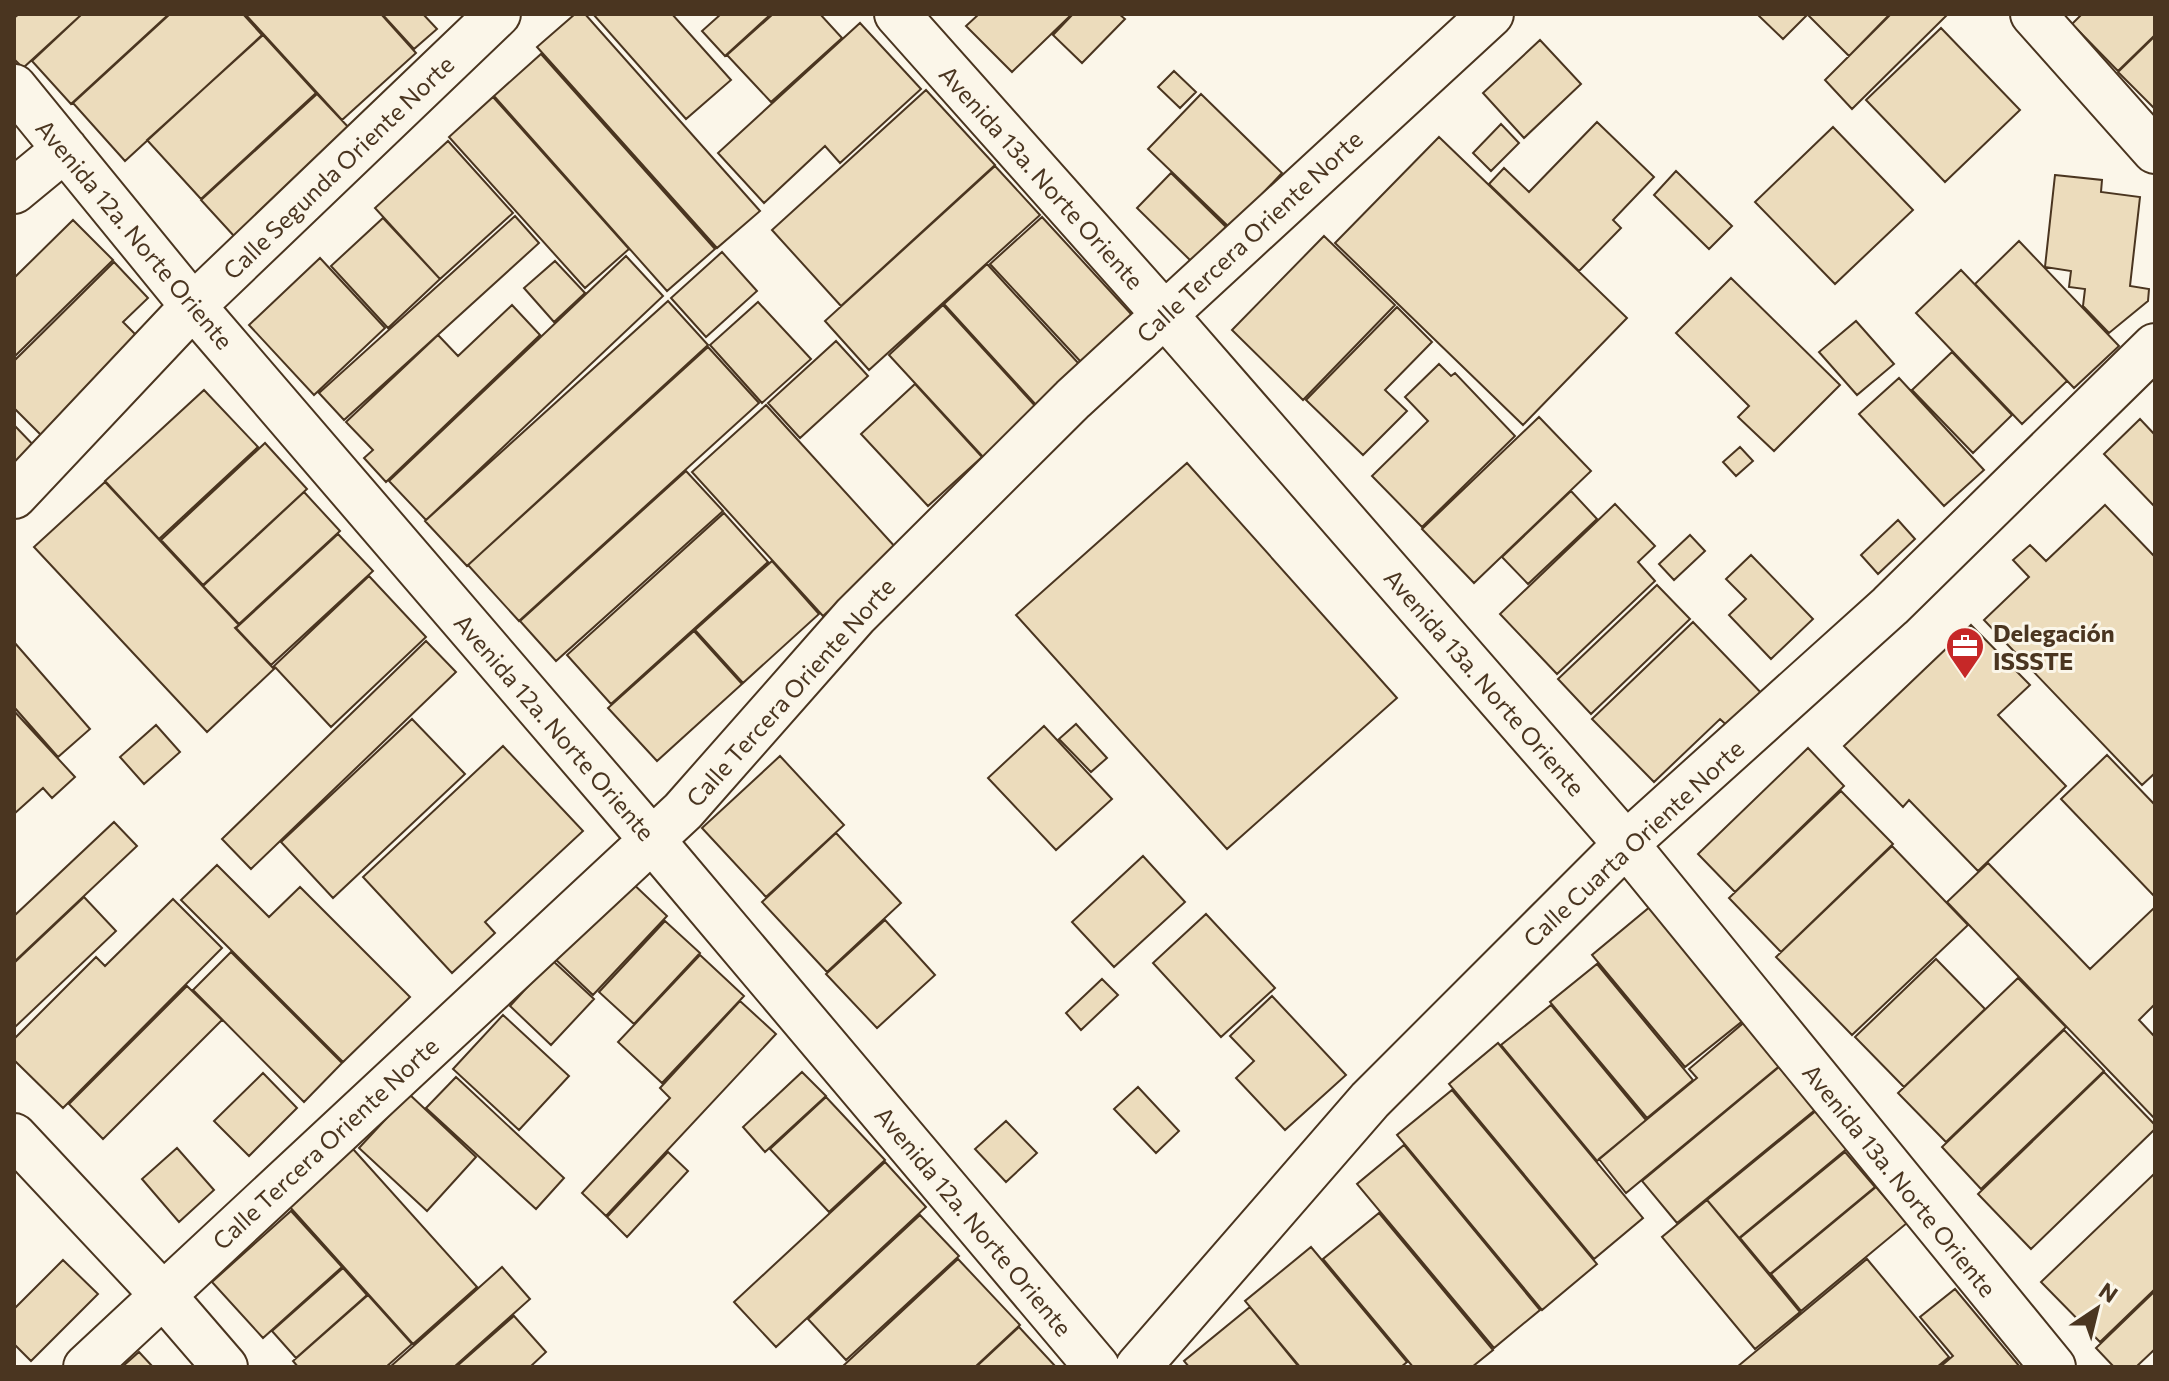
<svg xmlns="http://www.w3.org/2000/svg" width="2169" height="1381" font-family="Commissioner,sans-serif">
	<rect width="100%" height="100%" fill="#fbf6e9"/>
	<path fill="#ecdcbc" stroke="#4a3520" stroke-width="2" d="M19,14H82L23,68L14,59V18Z
		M82,14H169L71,104L32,61Z
		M170,14H243L262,35L125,161L73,103Z
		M245,14H381L416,53L342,120Z
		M382,14H423L437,29L414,49Z
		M575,14H585L760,211L717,248L537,47Z
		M593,14H672L731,80L686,119Z
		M721,14H771L725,56L702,31Z
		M773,14H820L842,38L771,102L727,55Z
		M979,14H1072L1012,72L966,26Z
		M1073,14H1119L1125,19L1082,63L1053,35Z
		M1757,14H1808L1783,39Z
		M1811,14H1890L1849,56L1809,16Z
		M1891,14H1948L1852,109L1825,80Z
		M2082,14H2155V35L2118,71L2072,24Z
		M860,23L921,89L840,163L825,146L764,203L718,153Z
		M1941,28L2020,110L1945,182L1866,100Z
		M263,35L316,93L201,199L147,140Z
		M2155,36V107L2154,108L2118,72Z
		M1540,40L1581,84L1524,138L1483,93Z
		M541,54L715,249L667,291L494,96Z
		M1174,71L1196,92L1180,108L1158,87Z
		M926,90L995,165L841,306L772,230Z
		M317,94L351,130L234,236L201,200Z
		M1201,94L1282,173L1230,228L1148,149Z
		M493,97L629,249L585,288L449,137Z
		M1597,122L1654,177L1613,220L1621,228L1579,271L1489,184L1504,168L1529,192Z
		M1501,124L1519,143L1491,171L1473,153Z
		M1833,127L1913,210L1835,284L1755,202Z
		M1439,137L1627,318L1523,425L1335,243Z
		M448,141L513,213L440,279L375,208Z
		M995,166L1040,215L869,370L825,321Z
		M1676,171L1732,226L1709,249L1654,195Z
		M1171,173L1226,227L1192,262L1137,208Z
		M2055,175L2102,180L2101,192L2140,197L2130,286L2149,289L2148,301L2109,333L2083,306L2085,289L2069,287L2071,271L2045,267Z
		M515,216L539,243L344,420L319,393Z
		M1042,217L1132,315L1081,362L990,264Z
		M383,218L440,279L388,328L331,266Z
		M73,220L113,260L14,357V278Z
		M1324,236L1395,305L1303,400L1232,330Z
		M2019,241L2119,346L2074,388L1975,284Z
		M722,252L757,291L706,337L671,298Z
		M626,256L663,296L426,520L389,481Z
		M320,258L385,328L314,395L249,325Z
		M555,261L585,293L554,322L524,288Z
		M114,262L148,298L123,322L139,338L41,435L14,408V361Z
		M987,264L1080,365L1037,406L944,304Z
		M1961,270L2067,381L2022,424L1916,313Z
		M1731,278L1840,385L1774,451L1738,417L1749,406L1676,333Z
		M668,301L708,345L467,566L425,521Z
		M758,302L811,359L762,403L710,345Z
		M512,305L540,335L386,482L364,458L373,450L346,422L438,335L458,356Z
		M943,305L1038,409L984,458L889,355Z
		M1397,307L1432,342L1385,390L1407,411L1363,455L1306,400Z
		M1856,321L1894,364L1857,395L1819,352Z
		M836,341L868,376L800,438L768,403Z
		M708,347L759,403L519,621L468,565Z
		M1952,352L2012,415L1973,453L1912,390Z
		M1439,364L1451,376L1455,373L1515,436L1422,527L1372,476L1428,421L1405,397Z
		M1899,378L1984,470L1944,506L1859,414Z
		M915,384L982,457L928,506L861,434Z
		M204,390L258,447L159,539L105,481Z
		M766,405L897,549L823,616L692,472Z
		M1539,417L1591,471L1474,583L1422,529Z
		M2140,419L2155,435V507L2104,454Z
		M14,425L41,453L14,479Z
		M265,443L307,489L203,585L161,540Z
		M1740,447L1753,461L1736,476L1723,462Z
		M1187,463L1397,698L1227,849L1016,615Z
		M686,471L723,511L556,661L520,621Z
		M105,482L239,625L235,628L274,669L207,732L34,547Z
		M1571,491L1597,519L1528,584L1502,557Z
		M304,492L340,531L239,624L203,586Z
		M1615,504L1655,546L1638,562L1655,581L1557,674L1500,614Z
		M2105,505L2155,557V773L2142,785L1984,620L2029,577L2013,560L2030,545L2046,561Z
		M724,513L768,562L611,704L567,655Z
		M1898,520L1915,539L1878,574L1861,555Z
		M338,534L373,571L271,665L236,628Z
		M1690,535L1705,551L1674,580L1659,564Z
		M1751,555L1813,619L1771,659L1729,615L1746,599L1726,579Z
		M772,561L819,614L743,683L695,630Z
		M369,576L426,637L331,727L274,666Z
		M1657,585L1690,619L1591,714L1558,679Z
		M1693,622L1767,699L1733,731L1720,719L1654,782L1592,719Z
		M1971,625L2030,685L1998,715L2066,786L1978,871L1909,800L1903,807L1844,746Z
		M694,631L742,684L657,761L608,708Z
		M426,641L456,672L251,869L222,839Z
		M14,642L90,729L58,757L14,707Z
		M14,711L75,777L52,798L43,788L14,814Z
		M412,719L465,774L333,898L281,842Z
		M1076,724L1107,758L1091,772L1059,739Z
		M156,725L180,752L144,784L120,757Z
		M1044,726L1112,799L1056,850L988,778Z
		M503,746L583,831L485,922L495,933L452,973L363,877Z
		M1808,748L1844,786L1735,892L1698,854Z
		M2107,755L2155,805V897L2061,799Z
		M780,756L844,825L766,897L702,828Z
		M1841,791L1893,844L1781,952L1729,898Z
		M114,822L137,846L14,962V916Z
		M836,833L901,903L827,972L762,902Z
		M1892,846L1968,925L1852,1035L1776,957Z
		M1143,856L1185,902L1114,967L1072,922Z
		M1988,863L2090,969L2155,907V1004L2139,1020L2155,1037V1119L1947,902Z
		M217,865L269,917L300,887L410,997L343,1062L181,900Z
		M627,878L667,916L593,995L553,957Z
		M84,897L116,931L14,1028V963Z
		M173,899L222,948L63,1108L14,1060V1039L96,957L105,966Z
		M1651,906L1745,1019L1685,1067L1592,955Z
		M1206,914L1275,988L1221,1037L1153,963Z
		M885,920L935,975L877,1028L826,974Z
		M665,921L700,953L634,1024L599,992Z
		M231,952L342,1063L304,1102L193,990Z
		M700,955L744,996L662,1083L618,1042Z
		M1936,959L1985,1009L1904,1087L1855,1037Z
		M552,960L594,999L551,1045L510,1006Z
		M1597,964L1693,1080L1647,1118L1550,1002Z
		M2018,978L2066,1027L1946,1142L1898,1093Z
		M1102,979L1118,995L1081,1030L1066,1013Z
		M187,986L222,1020L103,1139L69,1104Z
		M1272,996L1346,1075L1285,1130L1236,1078L1254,1061L1230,1036Z
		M740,1001L776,1034L606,1216L582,1193L670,1098L660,1088Z
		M1551,1005L1646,1120L1597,1161L1501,1045Z
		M503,1015L569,1076L519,1130L453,1069Z
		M1747,1020L1783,1063L1626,1193L1599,1159L1697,1078L1689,1069Z
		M2064,1030L2104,1071L1981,1189L1942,1147Z
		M1498,1043L1643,1218L1594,1259L1449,1084Z
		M1779,1067L1815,1110L1677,1223L1642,1181Z
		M802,1072L826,1096L765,1152L743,1127Z
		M2104,1072L2155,1125V1129L2031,1249L1978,1194Z
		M263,1073L297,1108L249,1156L214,1121Z
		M456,1077L564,1178L536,1209L426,1108Z
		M1138,1087L1179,1131L1156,1153L1114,1109Z
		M1452,1090L1597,1264L1542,1310L1397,1135Z
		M409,1094L476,1157L427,1211L359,1148Z
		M826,1097L885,1160L829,1212L770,1149Z
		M1817,1110L1849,1147L1739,1238L1707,1200Z
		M1006,1121L1037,1153L1006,1182L975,1149Z
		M1404,1145L1540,1310L1494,1348L1357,1184Z
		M177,1148L214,1190L179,1222L142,1179Z
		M353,1149L477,1287L413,1344L289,1206Z
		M668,1152L688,1171L627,1237L607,1217Z
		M1845,1152L1875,1187L1770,1274L1740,1238Z
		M885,1162L926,1207L776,1347L734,1302Z
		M2155,1173V1289L2100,1342L2041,1282Z
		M1876,1187L1907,1223L1801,1311L1771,1274Z
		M1707,1200L1800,1312L1755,1349L1662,1237Z
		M291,1211L342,1267L263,1338L212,1282Z
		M1379,1213L1493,1350L1472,1367H1413L1323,1259Z
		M920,1215L959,1256L846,1360L808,1319Z
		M1311,1247L1407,1362L1401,1367H1300L1245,1301Z
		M958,1259L1020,1325L975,1367H842Z
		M1867,1259L1949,1357L1937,1367H1737Z
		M63,1260L98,1294L31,1361L14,1344V1309Z
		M502,1267L530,1299L454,1367H390Z
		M343,1268L367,1295L296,1358L272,1331Z
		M1955,1289L2020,1367H1940L1953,1356L1920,1317Z
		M2155,1291V1349L2136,1367H2114L2096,1348Z
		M368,1295L412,1344L386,1367H298L293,1361Z
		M1250,1307L1299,1367H1189L1184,1361Z
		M514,1316L546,1352L530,1367H456Z
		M1019,1327L1056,1367H976Z
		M139,1352L153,1367H122Z"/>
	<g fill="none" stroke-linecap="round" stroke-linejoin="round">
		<g stroke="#4a3520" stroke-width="48">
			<path id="minor" d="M897,14L1164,314L1626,844L2053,1367
				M2033,14L2155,151
				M14,87L193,306L652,840L1097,1367
				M14,191L65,149
				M14,496L193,306L498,14
				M14,1136L162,1294L225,1367
				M86,1367L683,811L855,616L1073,399L1491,14
				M1138,1367L1370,1100L1626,844L1890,606L2155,346"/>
		</g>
		<use href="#minor" stroke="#fbf6e9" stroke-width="44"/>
	</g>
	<defs>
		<g id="office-pin" transform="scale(2)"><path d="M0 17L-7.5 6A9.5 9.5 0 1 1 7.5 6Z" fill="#c62828" stroke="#fbf6e9"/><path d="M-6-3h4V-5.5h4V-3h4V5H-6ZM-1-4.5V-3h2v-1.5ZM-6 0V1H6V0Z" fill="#fff"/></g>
	</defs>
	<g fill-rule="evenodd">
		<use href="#office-pin" x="1965" y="646"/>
	</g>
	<g text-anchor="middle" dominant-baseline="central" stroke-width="6" stroke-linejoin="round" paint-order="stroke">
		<g font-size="24" fill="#4a3520" stroke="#fbf6e9">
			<text transform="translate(338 167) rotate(-44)">Calle Segunda Oriente Norte</text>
			<text transform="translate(1042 177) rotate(48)">Avenida 13a. Norte Oriente</text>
			<text transform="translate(135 234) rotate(50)">Avenida 12a. Norte Oriente</text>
			<text transform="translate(1249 236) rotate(-43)">Calle Tercera Oriente Norte</text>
			<text transform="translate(1485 682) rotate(49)">Avenida 13a. Norte Oriente</text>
			<text transform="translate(790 692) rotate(-48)">Calle Tercera Oriente Norte</text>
			<text transform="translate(555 727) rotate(49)">Avenida 12a. Norte Oriente</text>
			<text transform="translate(1633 843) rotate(-43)">Calle Cuarta Oriente Norte</text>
			<text transform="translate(325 1143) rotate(-43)">Calle Tercera Oriente Norte</text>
			<text transform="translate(1900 1180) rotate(51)">Avenida 13a. Norte Oriente</text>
			<text transform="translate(974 1221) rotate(50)">Avenida 12a. Norte Oriente</text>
		</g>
		<g font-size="24" font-weight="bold" fill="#4a3520" stroke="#fbf6e9" text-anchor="start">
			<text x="1993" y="632">Delegación<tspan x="1993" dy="28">ISSSTE</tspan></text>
		</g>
	</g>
	<rect width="2169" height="1381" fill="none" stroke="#4a3520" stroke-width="32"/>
	<g transform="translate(2097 1309) rotate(35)" stroke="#fbf6e9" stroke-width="6" paint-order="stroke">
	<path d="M0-6L14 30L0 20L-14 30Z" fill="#4a3520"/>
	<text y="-12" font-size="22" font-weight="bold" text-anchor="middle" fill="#4a3520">N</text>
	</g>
</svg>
